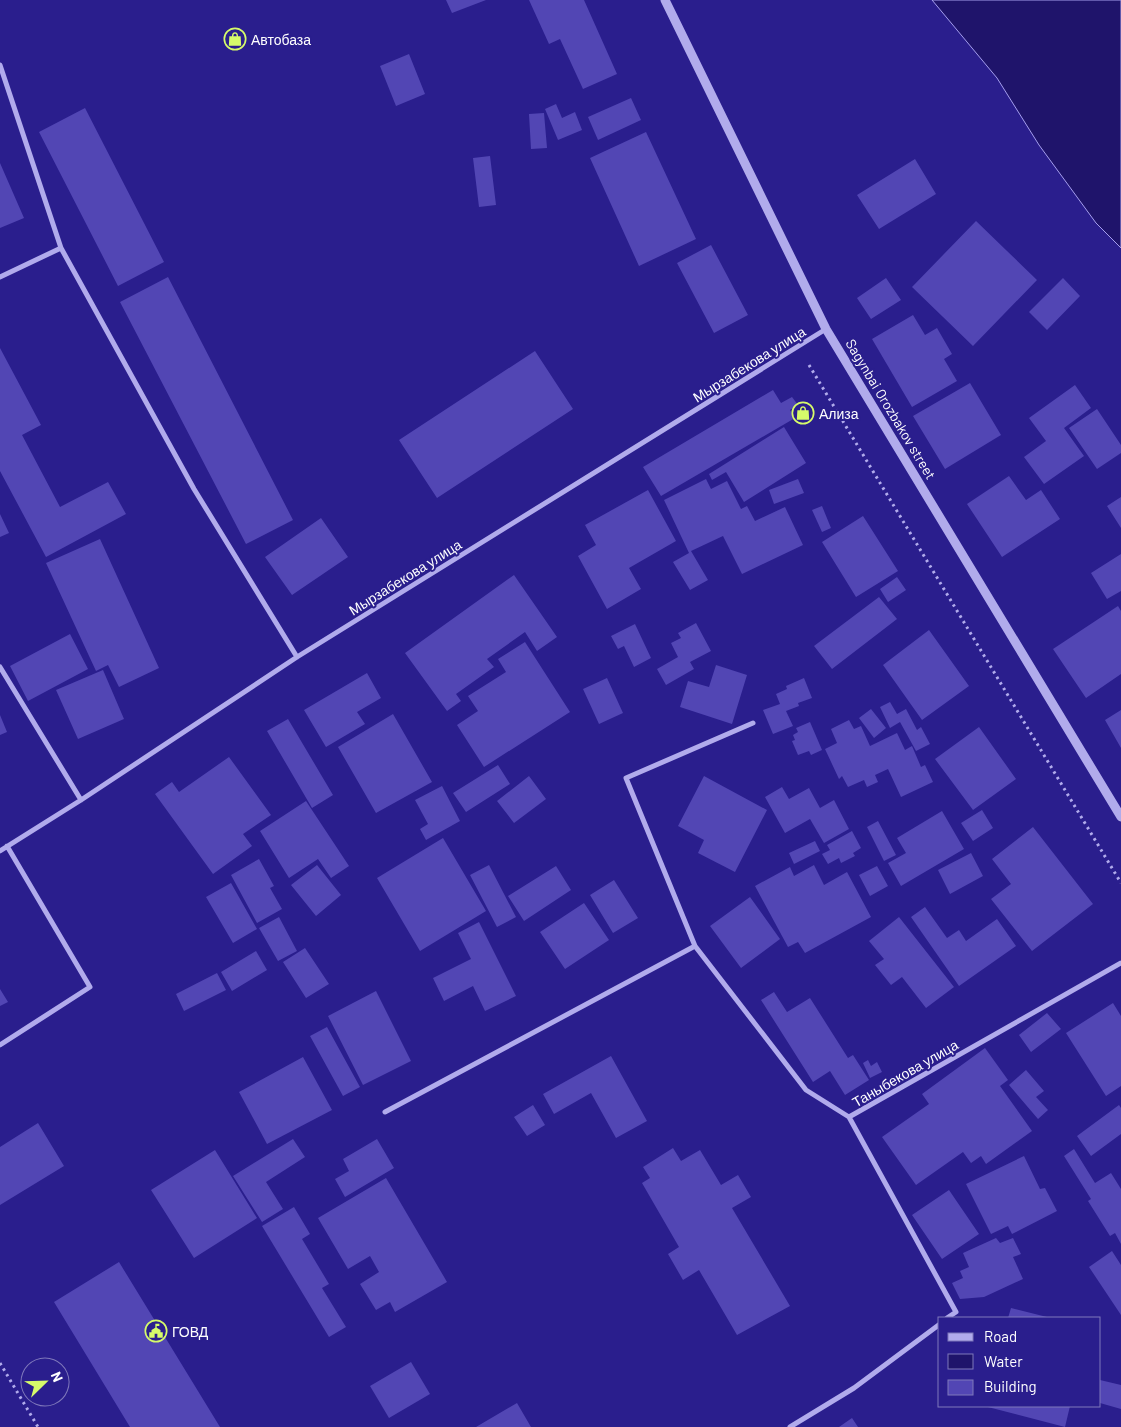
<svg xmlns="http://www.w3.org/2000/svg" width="1121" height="1427" font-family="Barlow,sans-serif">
	<rect width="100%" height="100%" fill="#2a1e8d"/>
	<path fill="#1f146b" stroke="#a59eee" d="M932,0H1121V248L1096,223L1039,145L997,78Z"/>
	<path fill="#5246b4" d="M446,0H486L452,13Z
		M529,0H584L617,74L583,89L560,39L549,44Z
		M409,54L425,94L396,106L380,66Z
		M631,98L641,120L598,140L588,117Z
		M556,104L562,118L575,112L582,130L558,140L545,109Z
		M85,108L164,262L118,286L39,132Z
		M544,113L547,148L531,149L529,114Z
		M646,132L696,239L639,266L590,158Z
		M490,156L496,205L479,207L473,158Z
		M915,159L936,194L879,229L857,195Z
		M0,163L24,218L0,228Z
		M976,221L1037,280L973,346L912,287Z
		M711,245L748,315L714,333L677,263Z
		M168,277L293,520L246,544L120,302Z
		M886,278L901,300L871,319L857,298Z
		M1063,278L1080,296L1047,330L1029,312Z
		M913,315L925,335L937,328L952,354L944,359L957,381L912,407L872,339Z
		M0,348L41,425L22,435L60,507L108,482L126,514L46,557L0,471Z
		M535,351L573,409L437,498L399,440Z
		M970,383L1001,435L945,469L913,416Z
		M1075,385L1091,408L1064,428L1084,456L1044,484L1024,457L1046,441L1029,418Z
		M773,390L781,403L792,397L798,405L790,410L795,418L661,496L643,467Z
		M1097,409L1121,445V453L1097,469L1069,428Z
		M784,427L806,463L744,502L726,472L712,480L709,474Z
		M1009,476L1026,500L1041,490L1060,519L1002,557L967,504Z
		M706,479L711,489L727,481L741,509L747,506L755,521L785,507L803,545L742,574L723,536L691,551L708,580L690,590L673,562L689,553L664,500Z
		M798,479L804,493L774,504L769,490Z
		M648,490L676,541L629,568L641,589L607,609L578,556L596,545L585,525Z
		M1121,497V528L1107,506Z
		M822,506L831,528L822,532L812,510Z
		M0,514L9,533L0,537Z
		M863,516L898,571L856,597L822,542Z
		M321,518L348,557L292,595L265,557Z
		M100,539L159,668L119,687L108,665L96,671L46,563Z
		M1121,554V591L1107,599L1091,573Z
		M514,575L557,637L537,651L525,632L487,659L494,667L456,694L461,701L447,711L405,653Z
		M897,577L906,590L888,602L880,589Z
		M879,597L897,619L832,669L814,646Z
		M1118,606L1121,611V674L1086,698L1053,649Z
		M696,623L711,651L690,662L694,669L666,685L657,669L678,657L671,643L681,638L678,633Z
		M635,624L651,658L634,667L624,646L618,649L611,636Z
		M929,630L969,686L922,720L883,665Z
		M70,634L88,669L28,701L10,666Z
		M525,642L570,712L484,767L457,725L478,711L468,696L506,672L498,659Z
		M716,665L747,675L732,724L680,707L688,681L709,687Z
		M103,670L124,719L78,739L56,690Z
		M367,673L381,698L357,712L365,724L326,747L304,710Z
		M607,678L623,713L599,724L583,689Z
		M804,678L812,698L798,703L799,706L786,711L793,726L773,734L763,710L780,704L776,694L787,689L786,686Z
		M890,702L897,714L906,709L917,730L921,727L930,744L916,751L900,722L890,728L880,707Z
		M871,709L886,728L874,738L859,718Z
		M1121,710V748L1105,720Z
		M393,714L432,782L376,813L338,747Z
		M0,715L7,732L0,735Z
		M288,719L333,795L312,808L267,731Z
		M849,720L854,729L861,726L870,746L897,733L905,750L912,746L921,767L925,765L933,782L901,797L888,769L875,775L878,782L867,787L864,780L848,787L842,776L839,779L825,749L837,743L831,729Z
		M810,722L822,750L811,755L809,751L798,755L792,741L795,740L793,735L798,732L796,728Z
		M979,727L1016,779L973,810L935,759Z
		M229,757L271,815L243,834L252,846L213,874L155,794L172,782L179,792Z
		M498,765L510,784L466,812L453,793Z
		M529,776L546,799L514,823L497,801Z
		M704,776L767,810L735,872L698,853L704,840L678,826Z
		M442,786L460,821L426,840L420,829L428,824L415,800Z
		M782,787L789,799L809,788L820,808L834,800L849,829L824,843L810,819L785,833L765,797Z
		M306,801L349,866L331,878L318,859L289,878L260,831Z
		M982,810L993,828L973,841L961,823Z
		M942,811L964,849L901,886L888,863L906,853L897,838Z
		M878,821L896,855L884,861L867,827Z
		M1033,827L1093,904L1032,951L991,899L1011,884L992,859Z
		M852,831L861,848L853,853L855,856L841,863L839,858L828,864L822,854L830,850L827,845Z
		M443,838L486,911L420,951L377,878Z
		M815,841L820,851L794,864L789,853Z
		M971,853L983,876L950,894L938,870Z
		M259,859L274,886L270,888L282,909L257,923L231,875Z
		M317,865L341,895L316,916L291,885Z
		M489,865L516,917L497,927L470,875Z
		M814,865L824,885L847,872L871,917L805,953L798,942L788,947L755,886L790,867L794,876Z
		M556,866L571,890L524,921L508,896Z
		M877,866L888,886L870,896L859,875Z
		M614,880L638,918L613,933L590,895Z
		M231,883L257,929L233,943L206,897Z
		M750,897L780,939L741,968L710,926Z
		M584,903L609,940L565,969L540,932Z
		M925,907L947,938L959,930L966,941L997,919L1016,946L959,986L911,917Z
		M279,917L297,951L278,961L259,928Z
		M899,917L954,987L926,1008L902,977L891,985L875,965L884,959L869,941Z
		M479,922L516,996L485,1011L473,986L444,1001L433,978L471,959L458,933Z
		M305,948L329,984L306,998L283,962Z
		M256,951L267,970L232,991L221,972Z
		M217,973L226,990L184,1011L176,994Z
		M0,989L8,1002L0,1006Z
		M376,991L411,1061L363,1085L328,1016Z
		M774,992L787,1012L810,998L848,1058L853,1055L869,1080L845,1095L830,1071L813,1082L761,1000Z
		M1113,1003L1121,1016V1086L1106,1096L1066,1033Z
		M1047,1013L1061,1029L1031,1052L1019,1035Z
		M327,1027L360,1087L343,1096L310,1036Z
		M985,1048L1008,1080L1000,1086L1032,1131L986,1164L981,1156L971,1163L963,1152L916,1185L882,1137L929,1104L922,1094Z
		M611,1056L647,1121L616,1138L591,1093L554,1114L543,1094Z
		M303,1057L332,1110L267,1144L239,1092Z
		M868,1060L871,1066L877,1062L882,1072L870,1078L863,1063Z
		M1026,1070L1044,1091L1036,1097L1048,1110L1038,1119L1009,1085Z
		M533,1105L545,1125L527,1136L514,1117Z
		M1119,1105L1121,1108V1134L1091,1156L1077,1136Z
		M38,1123L64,1166L0,1205V1147Z
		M293,1139L305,1157L266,1182L283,1209L262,1222L233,1176Z
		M377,1139L394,1168L345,1197L335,1179L349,1171L343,1159Z
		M673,1148L681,1161L700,1150L721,1185L738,1175L751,1197L732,1208L790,1306L737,1335L699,1270L683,1280L668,1254L679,1247L642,1183L650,1178L643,1167Z
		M1074,1149L1095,1183L1111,1173L1121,1189V1244L1115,1233L1110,1236L1088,1201L1091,1199L1064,1156Z
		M215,1150L257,1218L194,1258L151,1190Z
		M1024,1156L1040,1189L1045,1188L1057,1211L1012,1234L1008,1226L991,1234L966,1184Z
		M386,1178L447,1282L395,1312L390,1302L376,1310L360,1284L379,1272L370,1256L348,1269L318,1218Z
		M949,1190L979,1234L942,1259L912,1215Z
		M294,1207L310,1234L302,1239L329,1284L322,1288L346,1327L329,1337L262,1226Z
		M996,1238L1000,1243L1013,1238L1021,1254L1013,1257L1023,1279L984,1297L960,1299L952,1283L963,1278L960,1271L969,1267L963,1253Z
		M1112,1251L1121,1265V1315L1089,1267Z
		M119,1262L220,1427H130L54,1302Z
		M1011,1308L1051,1318H1008Z
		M411,1362L430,1394L389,1418L370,1386Z
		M1100,1380L1121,1385V1409L1100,1403Z
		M517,1403L531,1427H476Z
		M984,1406H1070L1065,1427Z
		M852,1418L858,1427H839Z"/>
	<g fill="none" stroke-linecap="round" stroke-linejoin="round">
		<path stroke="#b1abec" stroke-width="3" stroke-dasharray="2.5 4" stroke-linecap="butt" d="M809,365L1121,883
			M0,1363L38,1427"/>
		<path stroke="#b1abec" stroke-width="5" d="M0,65L61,248L194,489L297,657
			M0,277L61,248
			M0,667L81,800
			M0,851L81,800L297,657L826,329
			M695,946L626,778L753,723
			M0,1045L90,987L7,846
			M385,1112L695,946L806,1090L849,1117
			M947,1318L956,1312L849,1117L1121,963
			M790,1427L854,1388L940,1324"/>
		<path stroke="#b1abec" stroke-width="9" d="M665,0L826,329L1121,817"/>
	</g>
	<defs>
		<g id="shop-ring" transform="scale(1.125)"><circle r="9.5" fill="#2a1e8d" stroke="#d6fb6a" stroke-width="1.5"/><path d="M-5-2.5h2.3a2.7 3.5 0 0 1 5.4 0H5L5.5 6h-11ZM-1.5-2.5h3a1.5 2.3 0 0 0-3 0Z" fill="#d6fb6a"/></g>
		<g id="civic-ring" transform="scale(1.125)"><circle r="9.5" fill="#2a1e8d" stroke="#d6fb6a" stroke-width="1.5"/><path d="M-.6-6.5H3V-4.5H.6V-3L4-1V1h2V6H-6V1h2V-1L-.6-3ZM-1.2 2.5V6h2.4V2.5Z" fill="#d6fb6a"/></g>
	</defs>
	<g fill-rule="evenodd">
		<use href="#shop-ring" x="235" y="39"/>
		<use href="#shop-ring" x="803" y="413"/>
		<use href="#civic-ring" x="156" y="1331"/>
	</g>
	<g text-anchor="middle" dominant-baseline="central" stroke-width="4" stroke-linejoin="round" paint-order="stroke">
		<g font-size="14" fill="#fff" stroke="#2a1e8d" text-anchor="start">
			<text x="251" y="39">Автобаза</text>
			<text x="819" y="413">Ализа</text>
			<text x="172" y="1331">ГОВД</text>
		</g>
		<g font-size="14" fill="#fff" stroke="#2a1e8d">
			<text transform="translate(749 364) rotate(-32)">Мырзабекова улица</text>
			<text transform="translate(891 409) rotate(59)">Sagynbai Orozbakov street</text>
			<text transform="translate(405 577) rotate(-32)">Мырзабекова улица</text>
			<text transform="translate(905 1073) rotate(-30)">Таныбекова улица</text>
		</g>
	</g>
	<rect x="938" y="1317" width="162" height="90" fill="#2a1e8d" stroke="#7f78bb"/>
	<rect x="948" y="1333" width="25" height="8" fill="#b1abec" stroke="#7f78bb"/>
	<text x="984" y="1342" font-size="15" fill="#ffffff">Road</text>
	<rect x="948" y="1354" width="25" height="15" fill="#1f146b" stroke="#7f78bb"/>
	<text x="984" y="1367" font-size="15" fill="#ffffff">Water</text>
	<rect x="948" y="1380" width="25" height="15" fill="#5246b4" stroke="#7f78bb"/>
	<text x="984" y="1392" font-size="15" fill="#ffffff">Building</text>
	<g transform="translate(45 1382) rotate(67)"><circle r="24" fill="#2a1e8d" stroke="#7f78bb"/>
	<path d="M0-4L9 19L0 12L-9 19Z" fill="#d6fb6a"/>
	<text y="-8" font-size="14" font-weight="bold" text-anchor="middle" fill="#ffffff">N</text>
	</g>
</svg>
